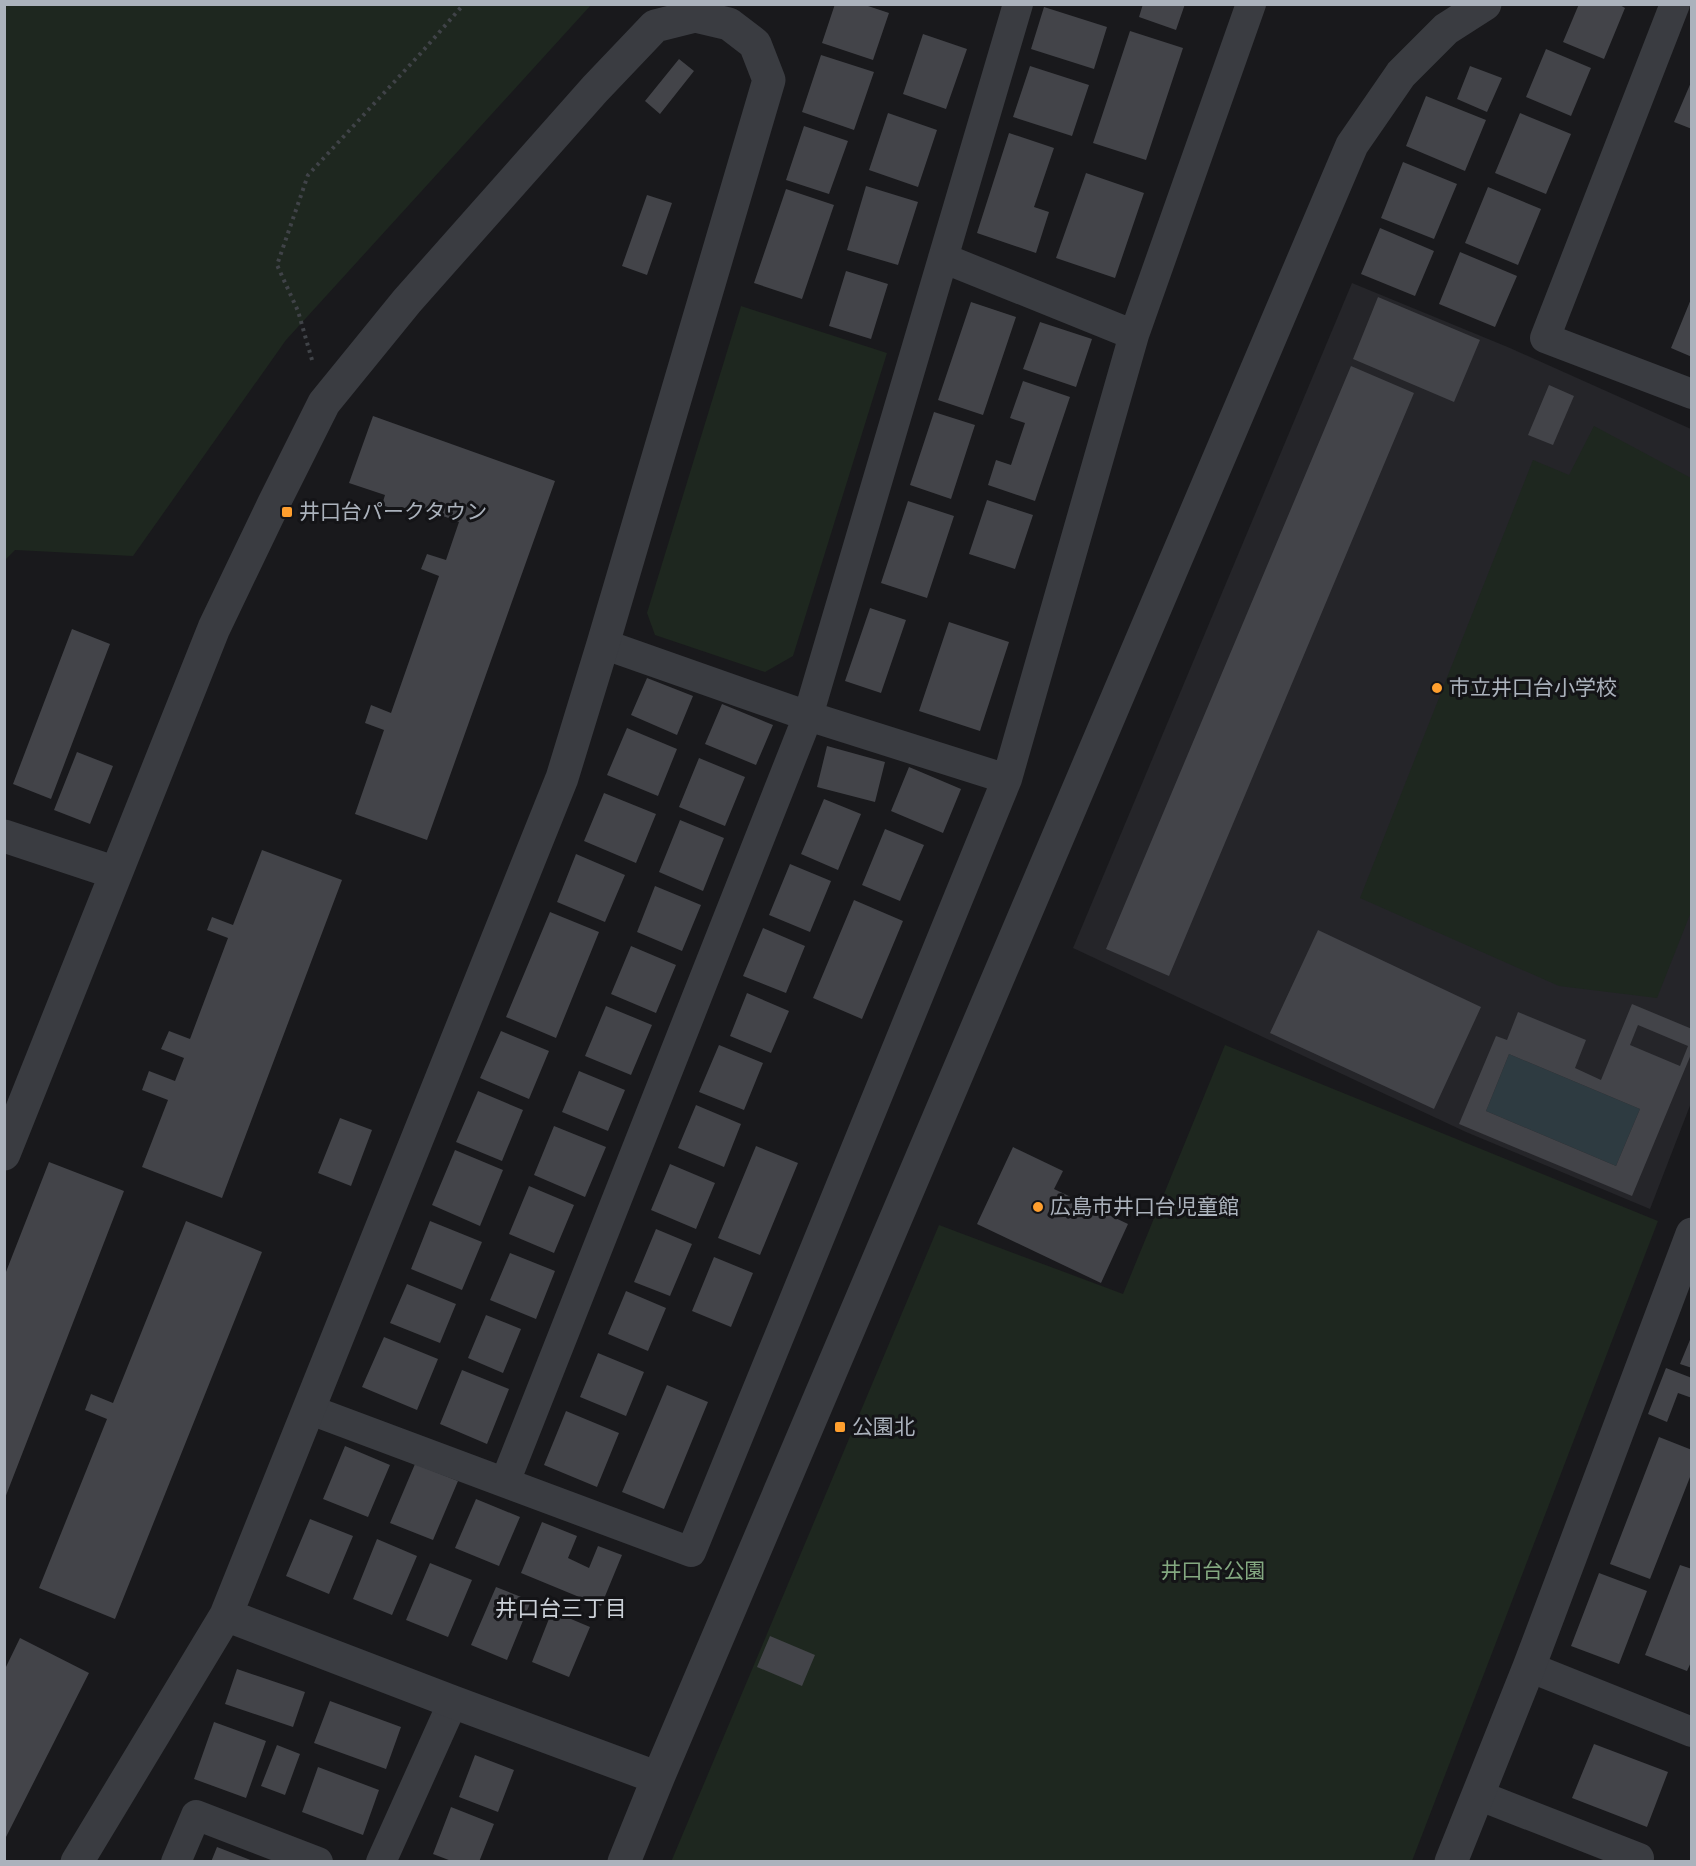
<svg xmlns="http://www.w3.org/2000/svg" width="1696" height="1866" font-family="Roboto,'Noto Sans JP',sans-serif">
	<rect width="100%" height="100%" fill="#19191c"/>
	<path fill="#252529" d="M1352,283L1510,348L1691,429V1103L1650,1209L1466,1132L1073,948Z"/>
	<path fill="#1e271f" d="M5,4H591V5L286,340L133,556L15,550L5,560Z
		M741,306L887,353L793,656L765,672L655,635L647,613Z
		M1594,426L1691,478V912L1657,998L1559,986L1360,898L1533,460L1569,475Z
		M1225,1045L1658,1221L1412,1861L671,1862L939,1225L1123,1294Z"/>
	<path fill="#2e3b41" d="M1509,1054L1640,1109L1616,1166L1486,1111Z"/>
	<path fill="#434449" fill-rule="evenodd" d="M835,4H862L889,13L873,60L822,43Z
		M1143,4H1185L1176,30L1139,17Z
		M1579,4H1618L1625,8L1604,59L1563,42Z
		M1044,7L1107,27L1094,69L1031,49Z
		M1130,31L1183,48L1146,160L1093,143Z
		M923,34L967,49L946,109L903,94Z
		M1546,49L1591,68L1571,116L1526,97Z
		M821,55L874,72L854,130L802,112Z
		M679,59L694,71L660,114L645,101Z
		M1030,66L1089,85L1072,136L1013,117Z
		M1470,66L1502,78L1487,112L1457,99Z
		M1692,80V129L1674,122Z
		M1426,96L1486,120L1465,171L1406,146Z
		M888,113L937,130L918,187L869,170Z
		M1520,113L1571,134L1546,194L1495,173Z
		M804,126L848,141L829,194L786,180Z
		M1009,133L1054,148L1034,207L1049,212L1036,253L977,233Z
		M1403,162L1457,184L1434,239L1381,218Z
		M1086,173L1144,193L1115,278L1056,258Z
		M866,186L918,202L898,265L847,250Z
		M1488,187L1541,209L1518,265L1465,243Z
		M786,189L834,205L802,299L754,283Z
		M647,195L672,203L647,275L622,266Z
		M1380,228L1434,251L1415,296L1361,274Z
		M1460,252L1517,276L1495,327L1439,304Z
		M846,271L888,284L871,339L829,326Z
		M1378,297L1480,340L1454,402L1353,359Z
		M1691,299H1692V357L1671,348Z
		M971,302L1016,317L983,415L938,400Z
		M1040,322L1092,339L1076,387L1023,369Z
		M1351,366L1414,393L1169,976L1106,949Z
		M1023,381L1070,397L1035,501L988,485L996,460L1011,465L1025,423L1010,418Z
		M1549,385L1574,396L1553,445L1528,435Z
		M934,412L975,425L951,499L910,485Z
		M373,416L555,481L427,840L355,814L384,730L365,723L371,705L391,713L439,576L421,569L427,554L446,560L459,522L414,505L411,515L382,505L385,495L349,483Z
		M987,500L1033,515L1015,569L969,554Z
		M908,501L954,516L927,598L881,583Z
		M870,608L906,620L881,693L845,681Z
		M949,622L1009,642L980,731L919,711Z
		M72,629L110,644L51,799L13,784Z
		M647,678L693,696L677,735L631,715Z
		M722,704L773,725L756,765L705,744Z
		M627,728L677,749L658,796L607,775Z
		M827,746L885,762L875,802L817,787Z
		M77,752L113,766L90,824L54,810Z
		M699,758L745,777L725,826L679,807Z
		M909,767L961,789L943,833L891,811Z
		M604,793L656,814L636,863L584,841Z
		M824,799L861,814L838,870L801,854Z
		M680,820L724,838L703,891L659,872Z
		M885,829L924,845L900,901L862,885Z
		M262,850L342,880L222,1198L142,1167L168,1100L142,1090L149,1071L175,1081L184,1058L161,1049L169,1031L190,1039L228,938L207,930L212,917L233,925Z
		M576,854L625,875L605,922L557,902Z
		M790,864L831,881L810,932L769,915Z
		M655,886L701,905L682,951L637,932Z
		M854,900L903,921L862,1019L813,998Z
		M550,912L599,932L556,1038L506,1017Z
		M763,928L805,946L786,993L743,976Z
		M1318,930L1481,1007L1434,1109L1270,1033Z
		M631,946L676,965L656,1013L611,994Z
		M747,993L789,1011L771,1053L730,1036Z
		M1632,1004L1692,1029V1052L1632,1196L1459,1124L1496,1036L1507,1040L1518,1012L1586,1040L1575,1068L1601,1080ZM1638,1025L1688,1046L1680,1066L1630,1045ZM1509,1054L1640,1109L1616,1166L1486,1111Z
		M606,1006L652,1025L631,1075L585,1056Z
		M501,1031L549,1051L529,1099L480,1078Z
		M719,1045L763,1063L744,1110L699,1092Z
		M579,1071L625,1090L608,1131L562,1112Z
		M478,1091L523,1110L502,1161L456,1142Z
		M696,1105L741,1124L724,1167L678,1148Z
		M340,1118L372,1130L351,1186L318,1173Z
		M554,1126L606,1147L585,1197L534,1175Z
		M756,1146L798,1163L760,1255L718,1238Z
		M1013,1147L1063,1171L1054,1189L1128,1224L1101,1283L977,1224Z
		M455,1150L503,1170L480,1226L432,1205Z
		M49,1162L124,1191L5,1498L4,1277Z
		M670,1164L715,1183L696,1229L651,1210Z
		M529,1186L574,1205L554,1253L509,1234Z
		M186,1221L262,1252L115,1619L39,1588L107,1419L85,1410L91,1394L113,1403Z
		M430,1221L482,1242L462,1290L411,1269Z
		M656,1229L692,1244L670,1296L634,1282Z
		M510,1253L555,1271L536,1319L490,1300Z
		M714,1257L753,1273L731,1327L692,1311Z
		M407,1284L456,1304L440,1343L390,1323Z
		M626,1291L666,1308L648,1351L608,1334Z
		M486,1315L521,1329L503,1373L468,1358Z
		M1692,1335V1368L1680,1364Z
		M384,1337L438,1359L417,1410L362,1387Z
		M598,1353L644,1372L626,1416L580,1397Z
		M1666,1368L1692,1378V1398L1678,1393L1667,1422L1648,1414Z
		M462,1370L509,1389L487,1444L440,1424Z
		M667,1385L708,1402L664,1509L622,1492Z
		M566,1411L619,1433L597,1487L544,1465Z
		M1659,1437L1692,1450V1472L1650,1579L1610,1564Z
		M345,1446L390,1465L368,1517L323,1499Z
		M415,1464L458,1481L433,1540L390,1523Z
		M476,1499L520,1517L499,1566L455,1548Z
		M310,1519L353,1536L329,1594L286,1576Z
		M542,1522L577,1536L568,1558L589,1568L598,1546L622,1555L601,1606L521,1573Z
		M377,1539L417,1556L392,1615L353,1599Z
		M430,1563L472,1580L448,1637L406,1620Z
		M1680,1565L1692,1569V1660L1687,1671L1645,1655Z
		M1599,1573L1647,1591L1619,1664L1571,1646Z
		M496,1587L531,1601L507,1660L471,1645Z
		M552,1611L590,1627L569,1677L532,1662Z
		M770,1636L815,1655L802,1686L757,1667Z
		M20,1638L89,1673L5,1839V1669Z
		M237,1669L305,1692L293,1727L225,1704Z
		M330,1701L401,1727L386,1769L314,1743Z
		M214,1722L266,1741L246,1798L194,1779Z
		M1594,1744L1668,1772L1647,1827L1572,1798Z
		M277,1745L300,1754L285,1795L261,1786Z
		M475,1755L514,1770L498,1812L459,1797Z
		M318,1767L379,1790L363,1835L302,1812Z
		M451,1807L494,1824L479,1862H454L433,1854Z
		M217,1847L253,1861V1862H211Z"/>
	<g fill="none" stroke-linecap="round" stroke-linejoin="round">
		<path stroke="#404348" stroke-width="4" stroke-dasharray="3 4.5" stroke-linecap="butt" d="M312,360L298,311L277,265L308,175L421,53L464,4"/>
		<path stroke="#3a3c41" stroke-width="30" d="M1675,4L1545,338L1692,394
			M943,258L1134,335
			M603,644L808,716L1007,779
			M308,1409L691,1552L1007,779L1134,335L1251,4
			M505,1482L808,716L1018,4
			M1529,1667L1692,1732
			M1478,1795L1639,1858L1637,1862
			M176,1862L196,1815L318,1862
			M381,1862L453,1702"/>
		<path stroke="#3a3c41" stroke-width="33" d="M4,836L116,873
			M4,1154L214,628L273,505L324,403L407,301L595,89L655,26L695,16L729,24L755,44L769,80L603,644L562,778L226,1615L77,1862
			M226,1615L453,1702L658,1778
			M624,1862L658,1778L1352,145L1401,74L1446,29L1485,4
			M1451,1862L1529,1667L1692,1234"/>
	</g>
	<g fill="#ff9f2e" stroke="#141417" stroke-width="2">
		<rect x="281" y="506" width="12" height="12" rx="3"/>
		<circle cx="1437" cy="688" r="6"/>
		<circle cx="1038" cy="1207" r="6"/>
		<rect x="834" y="1421" width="12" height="12" rx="3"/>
	</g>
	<g text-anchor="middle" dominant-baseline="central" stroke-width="6" stroke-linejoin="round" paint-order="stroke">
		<g font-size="21" fill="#abb2bc" stroke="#141417" text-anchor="start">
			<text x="299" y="512">井口台パークタウン</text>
			<text x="1449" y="688">市立井口台小学校</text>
			<text x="1050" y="1207">広島市井口台児童館</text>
			<text x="852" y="1427">公園北</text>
		</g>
		<g font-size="21" fill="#83a880" stroke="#141417">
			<text x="1213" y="1571">井口台公園</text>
		</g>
		<g font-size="22" fill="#ccd1d8" stroke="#141417">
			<text x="561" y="1608">井口台三丁目</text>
		</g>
	</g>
	<rect width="1696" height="1866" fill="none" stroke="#abb2bc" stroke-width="12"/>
</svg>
